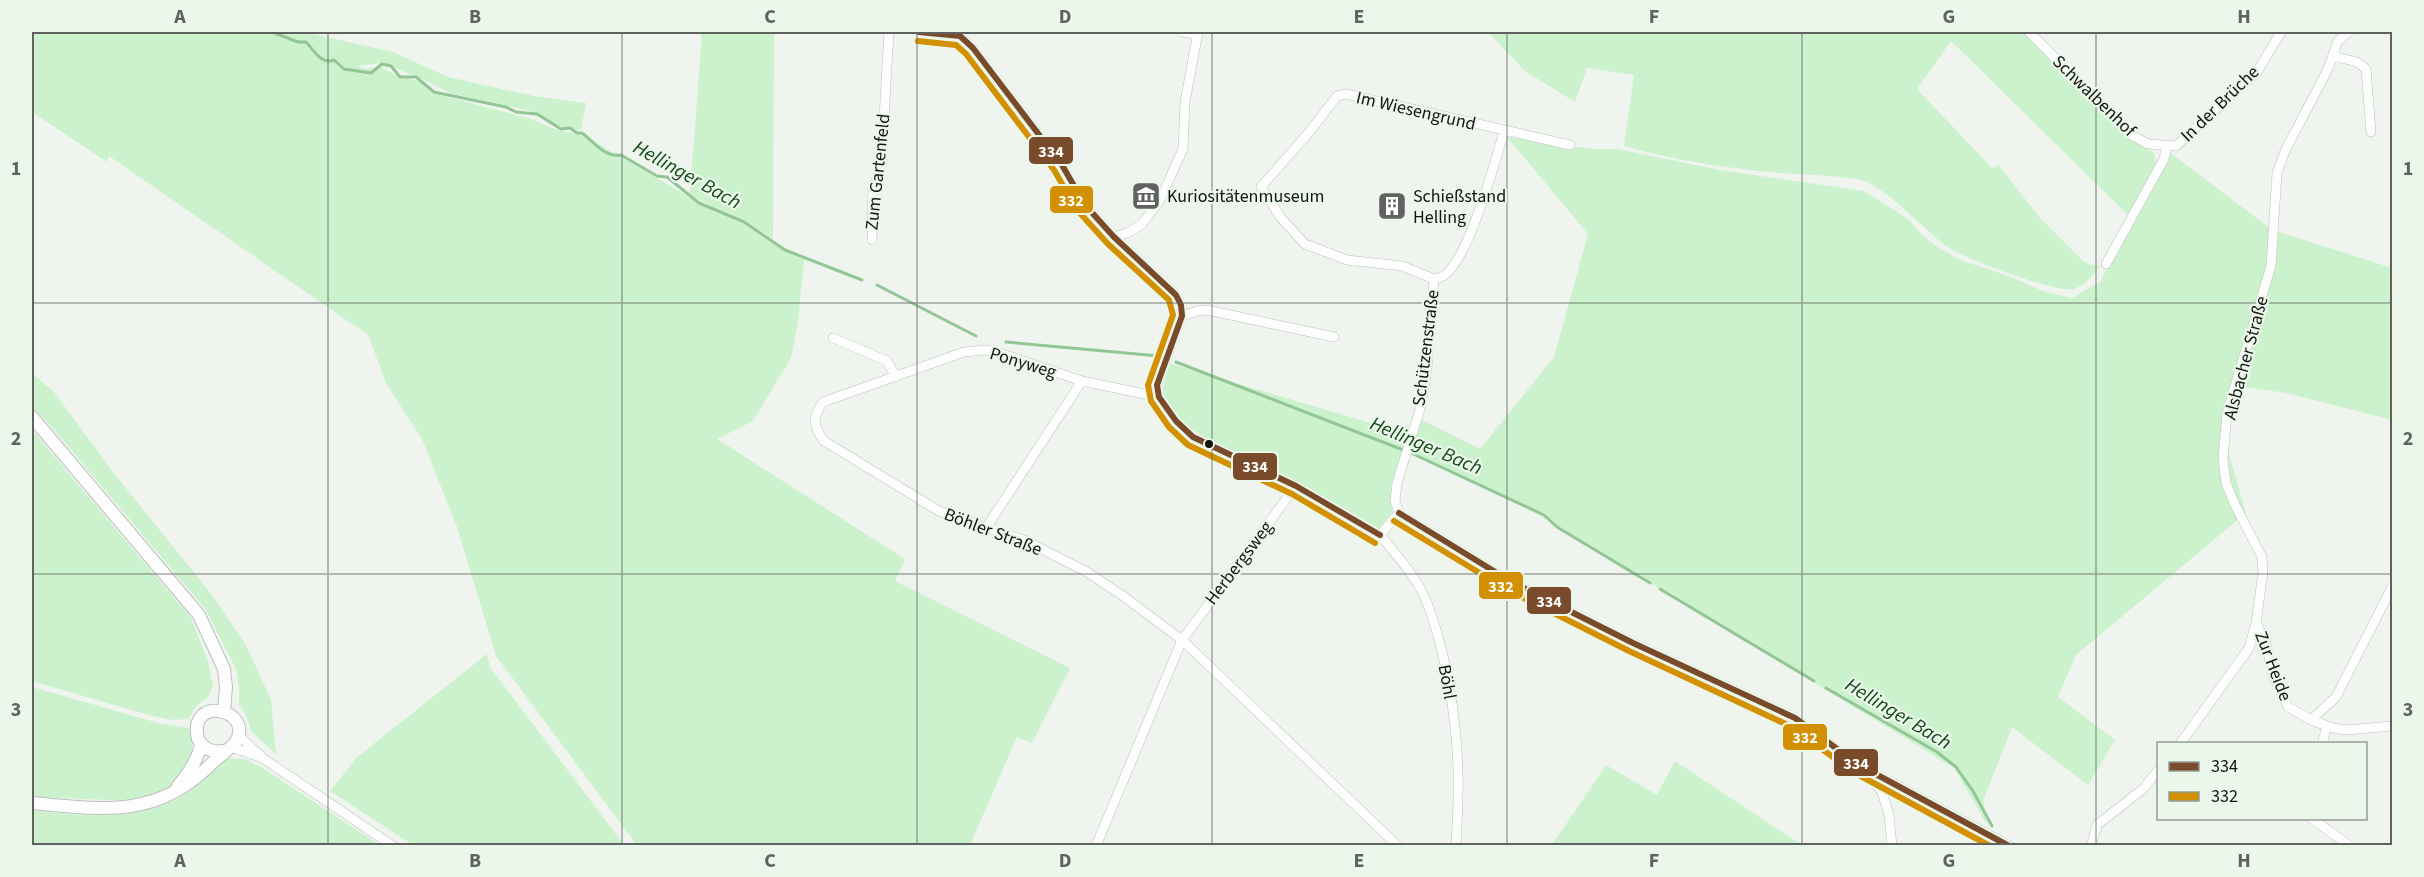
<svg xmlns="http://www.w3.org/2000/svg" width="2424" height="877" font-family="'Source Sans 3',sans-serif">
	<rect width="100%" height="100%" fill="#eff4ef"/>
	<path fill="#ccf2cd" d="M32,32H304L393,52L448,77L534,96L586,103L581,130L557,126L531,111L450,93L420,78L381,63L358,66L364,69L380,67L398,76L419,81L432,93L528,118L557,130L581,134L715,212L744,224L785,251L804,259L798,322L791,358L753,421L717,439L905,559L895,581L1070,668L1032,743L1017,737L970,845H637L496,656L457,527L422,439L387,385L368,335L109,156L107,162L32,112Z
		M702,32H774L773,239L745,221L718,210L690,194Z
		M1488,32H2025L2119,129L2154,153L2156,163L2129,216L1951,41L1917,89L1993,169L1998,164L2040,218L2083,261L2090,265L2100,266C2095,274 2083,287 2073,289C2056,293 1959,257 1945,245C1919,225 1896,197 1867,182C1855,176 1797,174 1781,173C1728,168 1675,161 1624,146L1634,75L1587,68L1575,102L1525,71Z
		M1507,137L1593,149H1617L1720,170L1864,191L1908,219L1923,236L1942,250L1963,261L2009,276L2045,292L2072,298L2100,282L2169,152L2271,229L2269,265L2233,385L2227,447L2246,513L2076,655L2058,697L2115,740L2088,785L2012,727L1983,801L1987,825L1954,768L1539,515L1411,452L1422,420L1480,449L1554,357L1588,234Z
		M2276,231L2392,268V420L2286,393L2237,386Z
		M1168,363L1398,431L1409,426L1391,486L1392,512L1378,530L1296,480L1205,438L1177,419L1162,394Z
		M32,373L54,392L116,476L209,591L246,645L271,700L276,754L252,732L246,715L239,705V687L236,669L206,610L50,425L32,407Z
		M32,430L191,618L208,661L213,686L208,697L196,706L189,719L173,720L152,716L32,681Z
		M487,654L490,667L624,845H413L330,791L357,757Z
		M32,687L158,723L189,728L192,744L191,757L182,774L169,789L134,801L32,797Z
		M228,758L245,759L264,769L380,845L32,846V810C82,816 140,822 185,794C201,784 212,768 228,758Z
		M1675,761L1800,844V845H1552L1606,765L1657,795Z"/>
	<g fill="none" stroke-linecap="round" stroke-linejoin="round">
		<path stroke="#92c695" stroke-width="3" d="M272,32L298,42H306C314,50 321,65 334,60L344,69L371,73L382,64L391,66L400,77H416L434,92L506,107L516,112L537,114L561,129L570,128L577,133H582C594,142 605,158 621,155L657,176L667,177L699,203L744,222L785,250L862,280
			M877,285L976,336
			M1006,342L1159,356
			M1176,362L1411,453L1544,515L1557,527L1650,583
			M1660,589L1814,681
			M1826,688L1937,752L1956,767L1973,791L1992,826"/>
		<g stroke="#bcc0bc" stroke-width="10">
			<path id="minor" d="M919,32L960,36L973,48L1062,165L1085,205L1114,237L1176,295L1181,305L1182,316L1157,385L1159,397L1176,421L1193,437L1296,486L1373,531L1380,535C1396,555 1415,575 1425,598C1445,646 1457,720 1458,772C1459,797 1457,821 1456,846
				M1182,32L1197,34
				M2029,32L2133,136L2148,144L2176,146L2257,72L2281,32
				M2333,56L2357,62L2366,69L2371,132
				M1114,237L1127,233L1141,225L1159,202L1183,149L1185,102L1198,32
				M872,240L873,188L881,169L889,32
				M2106,264L2164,159L2167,145
				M1434,279L1402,266L1347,260L1305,244L1281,218L1261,187L1311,130L1337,96L1346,94L1570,145
				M1434,279C1437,278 1441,278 1443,276C1468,262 1495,161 1504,132
				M1182,316L1201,310L1212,311L1334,337
				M833,338L887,361L896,377
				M1159,397L1082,381L1000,353L986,350L964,352L823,402C812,417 813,426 824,441L939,511L1026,541L1087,572L1123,596L1182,640L1398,846
				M1399,513L1510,581L1633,643L1795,718L1859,765L2010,846
				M1399,513L1395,500L1397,483L1421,406L1427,368L1434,279
				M986,528L1082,381
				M1380,535L1399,513
				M2256,623L2266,643L2273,676L2288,707L2311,720L2333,728L2346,730L2392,726
				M2311,720L2336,697L2392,587
				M238,735L264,759L393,846
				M2180,744L2249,648L2256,623L2263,572L2262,557L2235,505L2226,483L2223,459L2227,413L2271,266L2277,173L2285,151L2328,69L2338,41L2349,32
				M2322,744L2327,726
				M231,747L260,757
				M1863,769L1882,792L1889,815L1892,846
				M2311,818L2350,846
				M1096,846L1182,640L1296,486
				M2091,846L2097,825L2144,788L2158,770"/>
		</g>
		<g stroke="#bcc0bc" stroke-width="14">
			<path id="tertiary" d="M32,417L199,615L224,669L226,687L224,711
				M178,786C189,773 198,760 201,744
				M32,803C100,809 154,819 208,767C214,760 230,749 235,743C257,710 187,693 198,739C204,749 212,753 224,751"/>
		</g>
		<use href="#minor" stroke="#fdfdfd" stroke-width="9"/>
		<use href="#tertiary" stroke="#fdfdfd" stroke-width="12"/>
		<g stroke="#ecf7ec" stroke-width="10">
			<path id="bus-1" d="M919,32L960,36L973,48L1062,165L1085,205L1114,237L1176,295L1181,305L1182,316L1157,385L1159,397L1176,421L1193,437L1296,486L1380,535
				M1399,513L1510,581L1633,643L1795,718L1859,765L2009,846"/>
		</g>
		<g stroke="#ecf7ec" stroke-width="10">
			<path id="bus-2" d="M918,41L956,45L966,54L1054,170L1078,211L1108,244L1169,300L1173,315L1148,385L1151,401L1169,427L1188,445L1292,494L1375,543
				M1394,521L1506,589L1629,651L1790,726L1855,773L1990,846"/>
		</g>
		<use href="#bus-1" stroke="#7a4b2a" stroke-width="6"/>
		<use href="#bus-2" stroke="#d49003" stroke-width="6"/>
	</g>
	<path fill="none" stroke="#5f625f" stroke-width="1.5" stroke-opacity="0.55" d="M328,32V846M622,32V846M917,32V846M1212,32V846M1507,32V846M1802,32V846M2096,32V846M32,303H2392M32,574H2392"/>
	<defs>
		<g id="museum-square" transform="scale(1.5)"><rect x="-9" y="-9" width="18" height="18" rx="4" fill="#5f625f" stroke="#ecf7ec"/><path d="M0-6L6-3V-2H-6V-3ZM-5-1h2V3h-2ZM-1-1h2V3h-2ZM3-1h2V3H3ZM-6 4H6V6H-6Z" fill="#fff"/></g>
		<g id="building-square" transform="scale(1.5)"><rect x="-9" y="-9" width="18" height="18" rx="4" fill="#5f625f" stroke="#ecf7ec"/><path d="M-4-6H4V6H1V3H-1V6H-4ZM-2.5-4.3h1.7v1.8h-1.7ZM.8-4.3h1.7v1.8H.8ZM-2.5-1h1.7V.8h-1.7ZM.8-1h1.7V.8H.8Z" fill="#fff"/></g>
	</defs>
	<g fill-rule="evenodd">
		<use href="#museum-square" x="1146" y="196"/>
		<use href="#building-square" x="1392" y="206"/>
	</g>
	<circle fill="#111411" stroke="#ecf7ec" stroke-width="2" cx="1209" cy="444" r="5"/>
	<g text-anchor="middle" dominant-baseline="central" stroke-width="4.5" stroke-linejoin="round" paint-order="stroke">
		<g font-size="18" fill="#111411" stroke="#ecf7ec">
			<text transform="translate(2094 96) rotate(44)">Schwalbenhof</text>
			<text transform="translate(2220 104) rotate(-44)">In der Brüche</text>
			<text transform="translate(1416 111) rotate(13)">Im Wiesengrund</text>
			<text transform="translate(878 172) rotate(-84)">Zum Gartenfeld</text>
			<text transform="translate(1426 348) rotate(-83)">Schützenstraße</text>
			<text transform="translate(2246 358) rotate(-75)">Alsbacher Straße</text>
			<text transform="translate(1023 363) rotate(17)">Ponyweg</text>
			<text transform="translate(993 532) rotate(21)">Böhler Straße</text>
			<text transform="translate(1239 563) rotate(-53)">Herbergsweg</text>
			<text transform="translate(2273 666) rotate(69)">Zur Heide</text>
			<text transform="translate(1447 682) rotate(80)">Böhl</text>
		</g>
		<g font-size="18" fill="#111411" stroke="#ecf7ec" text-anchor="start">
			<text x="1167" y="196">Kuriositätenmuseum</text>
			<text x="1413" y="196">Schießstand<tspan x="1413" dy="21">Helling</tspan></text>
		</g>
		<g font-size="20" font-style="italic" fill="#14471a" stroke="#ecf7ec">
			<text transform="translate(687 175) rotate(29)">Hellinger Bach</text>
			<text transform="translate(1426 446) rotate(23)">Hellinger Bach</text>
			<text transform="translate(1898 714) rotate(31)">Hellinger Bach</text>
		</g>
	</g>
	<g stroke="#ecf7ec" stroke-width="2">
		<rect x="1028" y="136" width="46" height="29" rx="6" fill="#7a4b2a"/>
		<rect x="1049" y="185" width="45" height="29" rx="6" fill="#d49003"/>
		<rect x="1232" y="452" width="46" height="29" rx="6" fill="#7a4b2a"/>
		<rect x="1478" y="571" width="46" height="29" rx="6" fill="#d49003"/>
		<rect x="1526" y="586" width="46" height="29" rx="6" fill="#7a4b2a"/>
		<rect x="1782" y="723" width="46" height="28" rx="6" fill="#d49003"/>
		<rect x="1833" y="748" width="46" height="29" rx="6" fill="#7a4b2a"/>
	</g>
	<g font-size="16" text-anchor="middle" font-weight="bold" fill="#fff">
		<text x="1051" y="157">334</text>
		<text x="1071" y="206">332</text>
		<text x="1255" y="472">334</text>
		<text x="1501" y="592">332</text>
		<text x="1549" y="607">334</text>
		<text x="1805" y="743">332</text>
		<text x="1856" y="769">334</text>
	</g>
	<rect width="2424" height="877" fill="none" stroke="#ecf7ec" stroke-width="66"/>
	<rect x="2157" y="742" width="210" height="78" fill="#ecf7ec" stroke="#949c94" stroke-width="1.5"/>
	<rect x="2169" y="762" width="30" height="9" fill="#7a4b2a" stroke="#949c94" stroke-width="1.5"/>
	<text x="2211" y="772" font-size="18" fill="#111411">334</text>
	<rect x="2169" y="792" width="30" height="9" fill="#d49003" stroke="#949c94" stroke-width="1.5"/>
	<text x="2211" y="802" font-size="18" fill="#111411">332</text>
	<rect x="33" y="33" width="2358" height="811" fill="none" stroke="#5f625f" stroke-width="2"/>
	<g font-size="20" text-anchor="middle" font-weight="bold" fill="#5f625f">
		<text x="180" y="23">A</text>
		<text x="475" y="23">B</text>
		<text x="770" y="23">C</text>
		<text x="1065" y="23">D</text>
		<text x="1359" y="23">E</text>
		<text x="1654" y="23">F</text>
		<text x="1949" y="23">G</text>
		<text x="2244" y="23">H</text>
		<text x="16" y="175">1</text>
		<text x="2408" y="175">1</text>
		<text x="16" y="445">2</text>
		<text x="2408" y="445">2</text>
		<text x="16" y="716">3</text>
		<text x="2408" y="716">3</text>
		<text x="180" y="867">A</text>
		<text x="475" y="867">B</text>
		<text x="770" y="867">C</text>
		<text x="1065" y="867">D</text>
		<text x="1359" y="867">E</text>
		<text x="1654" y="867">F</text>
		<text x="1949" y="867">G</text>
		<text x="2244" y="867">H</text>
	</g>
</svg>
